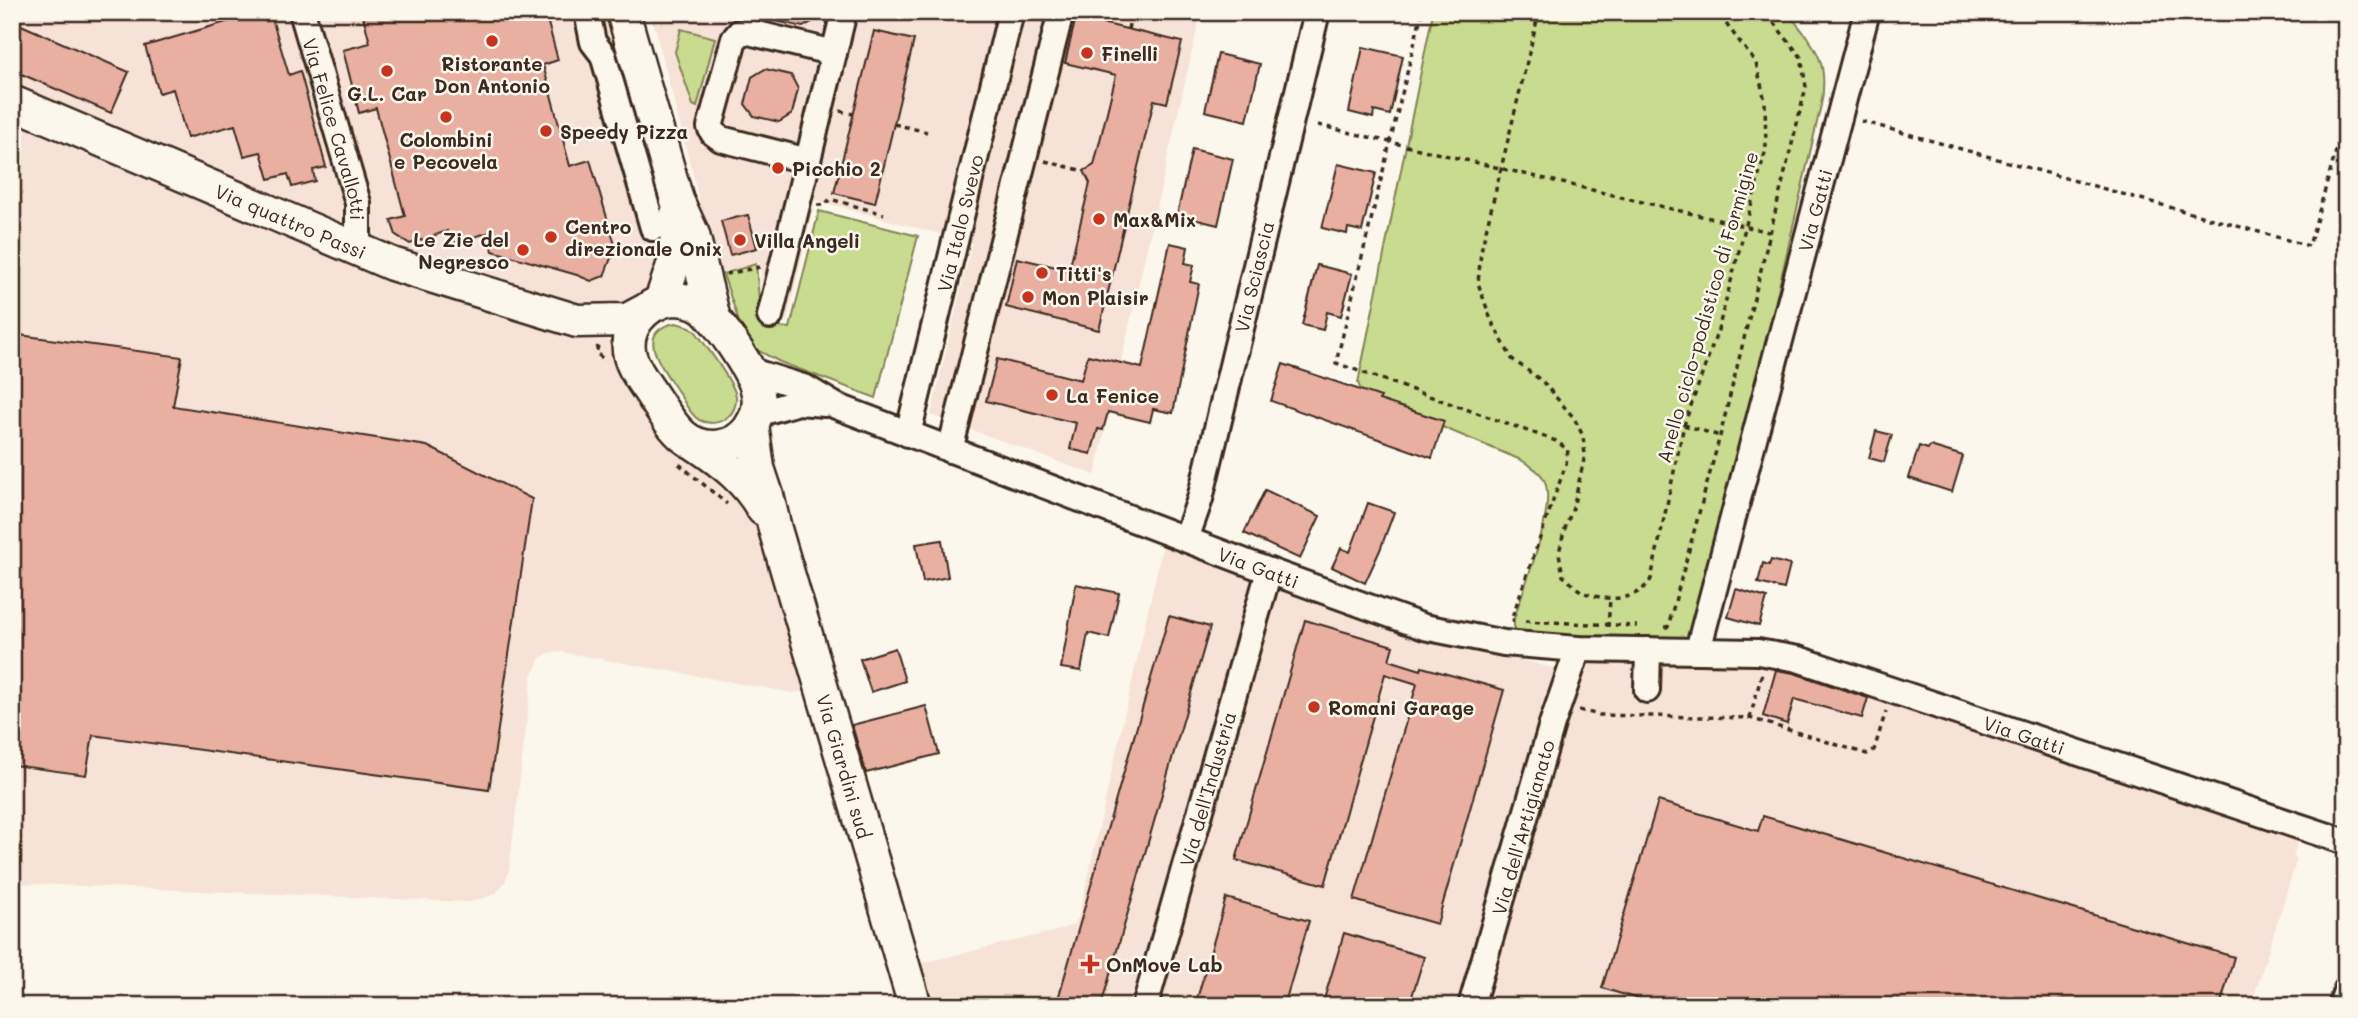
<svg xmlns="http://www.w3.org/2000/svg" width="2358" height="1018" font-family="Mali,sans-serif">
	<rect width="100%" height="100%" fill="#fbf7ec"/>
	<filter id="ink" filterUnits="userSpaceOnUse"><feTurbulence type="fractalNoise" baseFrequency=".0143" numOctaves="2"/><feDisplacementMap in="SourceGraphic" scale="14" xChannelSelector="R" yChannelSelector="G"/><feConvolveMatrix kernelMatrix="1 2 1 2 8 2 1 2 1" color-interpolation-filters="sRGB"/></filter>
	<g filter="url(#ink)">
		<path fill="#f6e2d6" d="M12,12H605L668,233L655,291L621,314L612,361L669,442L695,457L744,503L763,542L807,691L793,693L562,652L549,653L540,658L532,676L509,871L505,882L496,893L484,898L469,902L12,883Z
			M651,12H1201L1095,475L931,415L972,243L815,200L787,321L764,312L760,263L718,273Z
			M1165,536L1421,634L1556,669L1594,655L1798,659L2299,838L2293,856L2297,859L2251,1006H919L917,968L922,963L1060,930L1074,924L1079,916Z"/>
		<path fill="#c8db8f" stroke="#828256" stroke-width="2" d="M1433,12H1787C1814,45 1830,60 1821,105L1702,620L1690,641L1679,645L1517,632L1514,626V619C1523,588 1556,511 1545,482C1541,471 1530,466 1521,460L1368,396L1362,393L1358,383Z
			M681,29L715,38L697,107L693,105L675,52Z
			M819,211L918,236L876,398L780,362L755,349L742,331L723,274L756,264L760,312L764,326L790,328Z
			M676,323L690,327L696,332C705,345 734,382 736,396C737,405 733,414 725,419C717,424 707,424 699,420C689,414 683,399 677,390C663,369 632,331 676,323Z"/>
		<path fill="#e9b0a2" stroke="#3b2a1e" stroke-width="2" d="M260,12H270L289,75L300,71L326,167L313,170L315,181L292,187L288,174L269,179L261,152L244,156L235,125L187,138L173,89L159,93L145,46Z
			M362,12H545L558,60L543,65L570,166L590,160L618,255L611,258L604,276L591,281L577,275L493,251L487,233L450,244L447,231L410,244L396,235L391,220L405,216L376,108L359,113L343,50L370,43Z
			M767,12H829L803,27L766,19Z
			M1076,17L1182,42L1167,103L1154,100L1099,330L1006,307L1017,258L1069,270L1090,183L1084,171L1094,165L1116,75L1065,63Z
			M12,21L129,72L111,113L12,70Z
			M874,31L914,40L875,203L834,193Z
			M1363,47L1403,56L1390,115L1374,111L1373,118L1349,112Z
			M1218,54L1260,64L1247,121L1205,111Z
			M765,69L791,75L798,89L792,114L779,122L754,116L745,104L752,77Z
			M1192,149L1233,159L1218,225L1177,215Z
			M1338,164L1376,173L1362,231L1348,228L1347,234L1322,228Z
			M748,215L757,248L730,255L721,221Z
			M1170,243L1188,247L1185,263L1194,265L1190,282L1199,284L1173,413L1153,409L1150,422L1108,412L1103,430L1098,429L1091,454L1070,449L1076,423L986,401L997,359L1081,380L1088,355L1142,368Z
			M1317,265L1352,274L1341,316L1327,312L1323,330L1302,325Z
			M12,334L182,357L173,406L427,446L532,499L489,790L93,735L86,775L12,765Z
			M1283,364L1381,397L1379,400L1444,421L1432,458L1271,401Z
			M1876,431L1892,435L1884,462L1869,458Z
			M1919,446L1928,449L1930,446L1963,456L1952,492L1909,478Z
			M1265,490L1320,516L1300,559L1244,533Z
			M1368,503L1394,512L1380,550L1365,583L1332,567L1341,548L1350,552Z
			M942,540L948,577L923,582L916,544Z
			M1771,560L1790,565L1784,589L1758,583L1763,563L1769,565Z
			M1076,584L1119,593L1109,638L1088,633L1081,671L1061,668Z
			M1736,589L1767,598L1759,626L1728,617Z
			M1169,616L1210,627L1101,1006H1056Z
			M1305,620L1393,646L1389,660L1421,670L1422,667L1504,690L1437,924L1354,900L1417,684L1385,674L1325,885L1236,860Z
			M895,648L905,681L871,692L860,659Z
			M1776,670L1794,673L1868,698L1862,718L1794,699L1787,724L1763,716Z
			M926,706L939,754L866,773L852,725Z
			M1658,801L1758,831L1763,816L2234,957L2220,1006H1661L1602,988Z
			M1226,898L1309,921L1284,1006H1195Z
			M1344,933L1424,957L1409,1006H1322Z"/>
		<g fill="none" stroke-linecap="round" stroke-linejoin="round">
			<g stroke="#3b2a1e" stroke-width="30">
				<g id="minor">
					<path id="s1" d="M302,12L358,203V249"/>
					<path d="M587,12L593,42L603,55L653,228"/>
					<path d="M808,161L721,139L713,133L710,127L734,39L740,32H749L834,53"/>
					<path d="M770,316L844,12"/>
					<path id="s2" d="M748,370L806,388L836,406L1269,571L1424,627L1504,643L1578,649L1758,652L1798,659L2346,842"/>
					<path d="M757,414L798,402L825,404"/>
					<path id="s3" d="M908,434L1011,12"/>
					<path d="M950,450L1061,12"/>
					<path id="s4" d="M1186,539L1200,499L1317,12"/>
					<path id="s5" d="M1698,650L1867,12"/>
					<path d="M1647,690L1648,650"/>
					<path id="s6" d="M1145,1006L1269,571"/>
					<path id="s7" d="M1471,1006L1552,724L1578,649"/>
					<path d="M2341,1006L2346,991"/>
				</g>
			</g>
			<g stroke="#3b2a1e" stroke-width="37">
				<g id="major">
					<path d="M623,12L677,200L693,235L714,319"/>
					<path id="s8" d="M12,102L392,264L577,321L627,320L642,312"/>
					<path d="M671,299C682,299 692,300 701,306C715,315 754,373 757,389C761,403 757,418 749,429C742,438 732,444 722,446C686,453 671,423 654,398C646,385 634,371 630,356C623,328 644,304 671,299Z"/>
					<path d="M661,301L676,257L677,214"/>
					<path id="s9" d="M752,424L758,468L767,495L775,529L915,1006"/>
					<path d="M697,445C724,463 747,481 763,509"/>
				</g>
			</g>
			<path stroke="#3b2a1e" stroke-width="3.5" stroke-dasharray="5 5" stroke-linecap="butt" d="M1422,12L1336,363L1556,441L1568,450L1566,464L1511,620H1514
				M1539,12L1481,251L1478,283L1491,320L1512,359L1542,381L1574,418L1583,436L1585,455L1573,508L1564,531L1559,553L1563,576C1570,581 1577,590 1585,593C1609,602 1638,601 1651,579L1684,425L1718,330L1766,149L1765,101L1756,63L1717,12
				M1128,29L1132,12
				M840,111L853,114
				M1861,121L2309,246L2346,116
				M894,124L927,132
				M1318,125L1769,232
				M1045,161L1084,171
				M817,205H825L830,199L884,214
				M726,274L760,267
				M598,346L596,353L606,361
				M1684,425L1720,436
				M679,464L727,504
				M1525,621L1637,626
				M1608,627L1610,599
				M1665,627H1668L1720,436L1806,87L1801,57L1765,12
				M1579,710L1599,715L1750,718L1867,754L1874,750L1886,711
				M1750,718L1762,673"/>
			<use href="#minor" stroke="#fbf7ec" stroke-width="24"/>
			<use href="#major" stroke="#fbf7ec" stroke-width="32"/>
		</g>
	</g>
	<g fill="#c8321e" stroke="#fbf7ec" stroke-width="2.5">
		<circle cx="492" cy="41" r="7"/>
		<circle cx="1087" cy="53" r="7"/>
		<circle cx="387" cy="71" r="7"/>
		<circle cx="446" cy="117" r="7"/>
		<circle cx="546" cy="131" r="7"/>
		<circle cx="778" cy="168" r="7"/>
		<circle cx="1099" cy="219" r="7"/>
		<circle cx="551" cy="237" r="7"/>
		<circle cx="740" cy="240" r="7"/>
		<circle cx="523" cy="250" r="7"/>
		<circle cx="1042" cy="273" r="7"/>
		<circle cx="1028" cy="297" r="7"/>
		<circle cx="1052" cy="395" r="7"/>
		<circle cx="1314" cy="707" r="7"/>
		<path d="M1086.5 953.5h7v7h7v7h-7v7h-7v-7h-7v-7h7z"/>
	</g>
	<g text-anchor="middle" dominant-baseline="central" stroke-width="5" stroke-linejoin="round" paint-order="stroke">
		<g font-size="19" font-weight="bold" fill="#3b2a1e" stroke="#fbf7ec" text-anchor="start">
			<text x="1101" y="53">Finelli</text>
			<text x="492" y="63" text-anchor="middle">Ristorante<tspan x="492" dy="22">Don Antonio</tspan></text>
			<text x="387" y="93" text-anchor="middle">G.L. Car</text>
			<text x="560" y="131">Speedy Pizza</text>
			<text x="446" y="139" text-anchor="middle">Colombini<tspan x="446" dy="22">e Pecovela</tspan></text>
			<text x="792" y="168">Picchio 2</text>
			<text x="1113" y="219">Max&amp;Mix</text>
			<text x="565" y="226">Centro<tspan x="565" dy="22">direzionale Onix</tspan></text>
			<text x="509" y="239" text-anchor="end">Le Zie del<tspan x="509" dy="22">Negresco</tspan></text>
			<text x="754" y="240">Villa Angeli</text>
			<text x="1056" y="273">Titti's</text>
			<text x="1042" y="297">Mon Plaisir</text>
			<text x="1066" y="395">La Fenice</text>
			<text x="1328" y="707">Romani Garage</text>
			<text x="1106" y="964">OnMove Lab</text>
		</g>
		<g font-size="19" fill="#3b2a1e" stroke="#fbf7ec">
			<text stroke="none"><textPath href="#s1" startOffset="122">Via Felice Cavallotti</textPath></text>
			<text stroke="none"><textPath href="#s5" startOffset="455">Via Gatti</textPath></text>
			<text stroke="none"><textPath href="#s8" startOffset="303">Via quattro Passi</textPath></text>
			<text stroke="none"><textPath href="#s3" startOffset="217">Via Italo Svevo</textPath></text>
			<text stroke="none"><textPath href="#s4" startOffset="271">Via Sciascia</textPath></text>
			<text transform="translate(1707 307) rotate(-74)">Anello ciclo-podistico di Formigine</text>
			<text stroke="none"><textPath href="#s2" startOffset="548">Via Gatti</textPath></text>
			<text stroke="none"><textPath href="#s2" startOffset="1339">Via Gatti</textPath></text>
			<text stroke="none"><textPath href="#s9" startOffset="355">Via Giardini sud</textPath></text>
			<text stroke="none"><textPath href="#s6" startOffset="226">Via dell'Industria</textPath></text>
			<text stroke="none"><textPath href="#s7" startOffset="186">Via dell'Artigianato</textPath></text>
		</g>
	</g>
	<rect width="2358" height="1018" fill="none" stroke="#fbf7ec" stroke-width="42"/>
	<rect x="21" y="21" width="2316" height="976" fill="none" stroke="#3b2a1e" stroke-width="2.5" filter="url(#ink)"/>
</svg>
